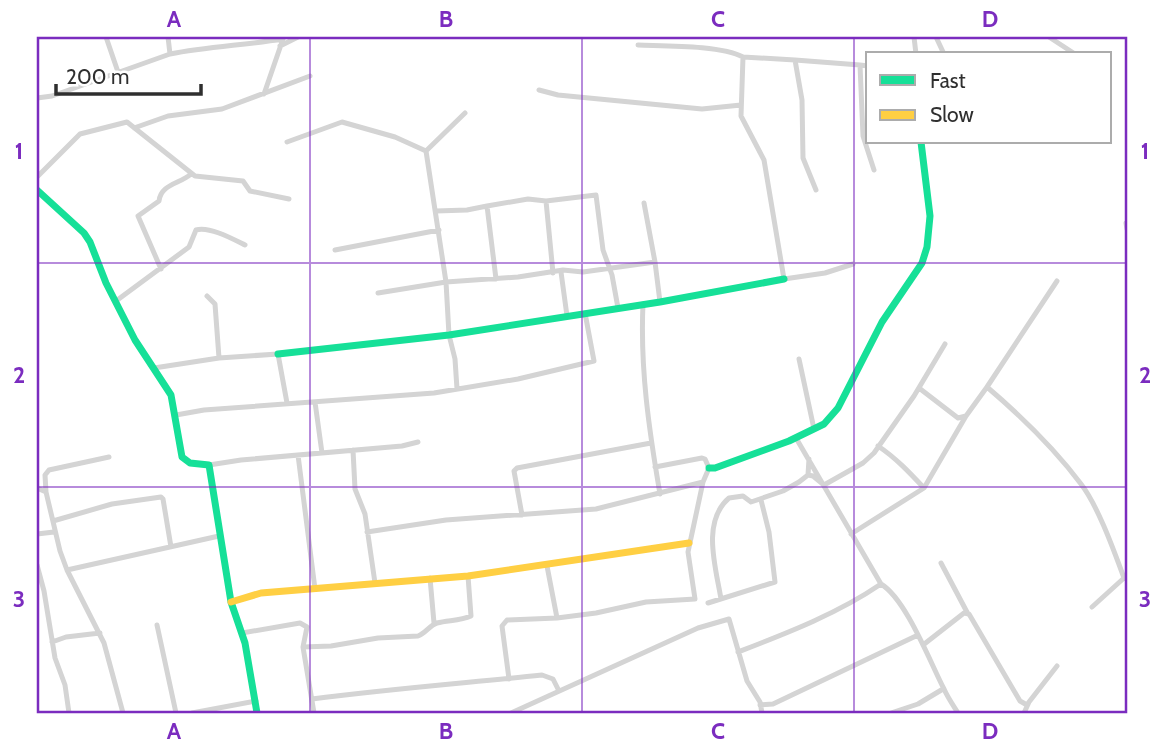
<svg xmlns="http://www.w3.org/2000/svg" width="1164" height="750" font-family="Cabin,sans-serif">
	<rect width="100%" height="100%" fill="#fff"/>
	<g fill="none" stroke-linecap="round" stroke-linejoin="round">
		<path stroke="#d4d4d4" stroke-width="5" d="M106,37L118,72
			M914,37L916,54
			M936,37L944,54
			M1049,37L1075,54
			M638,45C666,46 721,45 743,57
			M280,46L298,37
			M170,54C207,47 245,45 283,39V37
			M795,60L743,57L741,116L764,160L784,279L825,273L853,264
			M868,66L860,65L863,136L874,170
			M539,90L558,95L702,109L741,105
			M264,94L283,39
			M37,98L52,96L170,54L168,37
			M134,128L168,116L222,109L310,76
			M287,142L342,122L395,137L426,151
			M426,151L446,282L449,335L455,359L457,389
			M426,151L465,113
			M37,177L80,134L127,122L195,176L243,181L250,191L289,199
			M816,190L803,158L802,100L795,60L860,65
			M644,203L655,262L660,302
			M487,206L528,199L546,201
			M436,211L467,210L487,206L496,279
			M1126,223L1127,229
			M335,250L439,230
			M161,269L138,216L159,201C161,184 180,184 191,174
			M561,272L567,316
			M553,273L546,201L596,195L603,250L612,275L618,308
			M1057,281L987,387C1021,416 1054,448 1081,484C1098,506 1114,551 1124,578L1127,579
			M378,293L446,282L518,277L563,270L583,272L655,262
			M207,296L215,304L219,358
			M116,301L189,247L196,230C209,226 233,239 245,245
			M643,304C640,368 649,430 660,494
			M799,359L814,429
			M154,368L219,358L278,354L287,403
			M919,388L958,418L966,416L987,387
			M315,402L322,453
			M176,415L204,410L434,393L518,379L594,361L585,313
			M796,438L881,584C906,599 930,662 944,689C948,698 953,705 958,713
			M878,446C896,458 910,473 924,488
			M353,450L355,489L365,514L375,583
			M298,455L315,589
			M209,465L241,460L402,446L418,442
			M808,475L813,476L824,485L863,463L874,453L914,396L945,344
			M37,488L46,492L45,475L49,470L109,457
			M46,492L60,551L67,570L104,643L123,713
			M522,515L514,471L517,468L651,443
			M53,521L112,504L161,497L163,499L171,547
			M367,532L446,520L596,509L703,482
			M37,534L54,532
			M851,534L924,488L966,416
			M941,563L968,614
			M37,565L44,591L55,658L65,685L69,713
			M547,566L557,618
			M67,570L219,536
			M430,578L434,623
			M721,599C716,568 701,522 729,498L743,496L751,502L783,491L799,482L808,475L809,459
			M708,603L775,582L769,532L761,500
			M1092,607L1124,578
			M157,625L176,713
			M242,633L300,623L307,627L303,647L314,713
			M52,642L66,637L100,633
			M923,645L964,613L969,614L1020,701L1027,705
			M303,647L331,646L378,638L418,636C426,633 430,625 437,623C448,620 460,621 471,616L468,576
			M738,652C787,633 837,614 881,584
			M509,679L502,626L507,620L557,618L596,613L646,602L695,599L688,552L703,482L709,468L705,459L702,458L655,467
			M312,699C388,689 465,683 542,675L553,679L559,691
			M760,705L773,704L918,635
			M192,713L256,701
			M511,713L698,628L729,619L747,681L760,702L762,713
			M891,713L918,704L943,689
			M1024,713L1029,702L1057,666"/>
		<path stroke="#16e098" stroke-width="7" d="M37,190L84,233L90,242L106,283L135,340L171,395L182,457L190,463L209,465L231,602L245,643L257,713
			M278,354L449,335L660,302L784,279
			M709,468H715L789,441L824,424L838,408L882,322L922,263L927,247L930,216L921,142"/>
		<path stroke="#ffcf43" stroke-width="7" d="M231,602L261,593L468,576L689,543"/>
	</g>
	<path fill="none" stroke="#7b2cbf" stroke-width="2" stroke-opacity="0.55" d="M310,37V713M582,37V713M854,37V713M37,263H1127M37,487H1127"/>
	<rect width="1164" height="750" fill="none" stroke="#ffffff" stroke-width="77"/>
	<rect x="866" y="52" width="245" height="91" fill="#ffffff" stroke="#acacac" stroke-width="2"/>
	<rect x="880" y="75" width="35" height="10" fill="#16e098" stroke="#acacac" stroke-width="2"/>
	<text x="930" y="88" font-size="21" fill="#2f2f2f">Fast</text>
	<rect x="880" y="110" width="35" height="10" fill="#ffcf43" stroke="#acacac" stroke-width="2"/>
	<text x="930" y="122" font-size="21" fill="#2f2f2f">Slow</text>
	<path d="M56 84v10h145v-10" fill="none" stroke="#2f2f2f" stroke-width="3.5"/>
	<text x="66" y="84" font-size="21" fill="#2f2f2f" stroke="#ffffff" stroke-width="5" paint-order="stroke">200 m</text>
	<rect x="38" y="38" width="1088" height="674" fill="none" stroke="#7b2cbf" stroke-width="2.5"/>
	<g font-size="23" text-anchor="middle" font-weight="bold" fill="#7b2cbf">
		<text x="174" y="27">A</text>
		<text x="446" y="27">B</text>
		<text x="718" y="27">C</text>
		<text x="990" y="27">D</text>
		<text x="19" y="159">1</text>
		<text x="1145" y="159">1</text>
		<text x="19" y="383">2</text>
		<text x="1145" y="383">2</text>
		<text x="19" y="607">3</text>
		<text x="1145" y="607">3</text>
		<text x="174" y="739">A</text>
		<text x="446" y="739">B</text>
		<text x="718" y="739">C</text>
		<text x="990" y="739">D</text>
	</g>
</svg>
